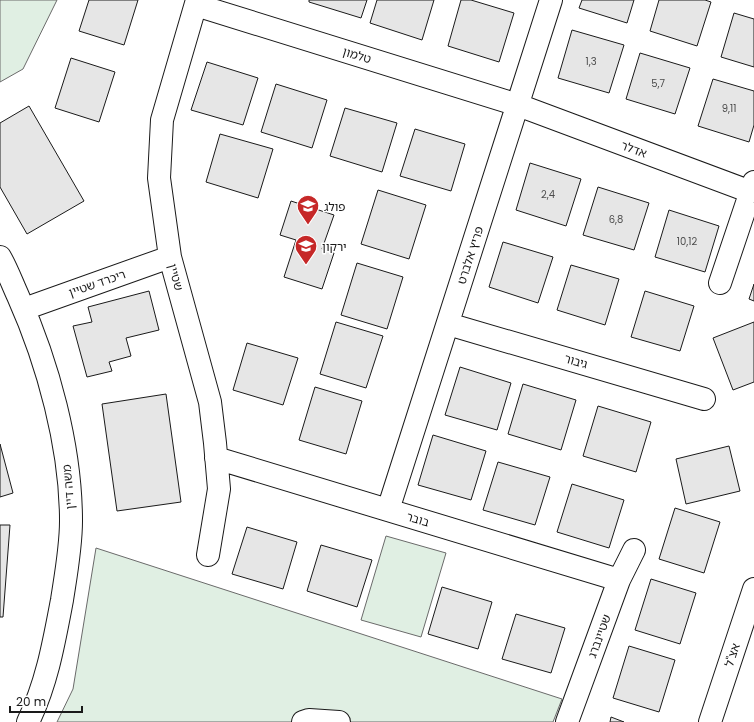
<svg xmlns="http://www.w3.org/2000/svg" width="754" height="722" font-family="Poppins,'Noto Sans Hebrew',sans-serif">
	<rect width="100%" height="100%" fill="#fff"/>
	<path fill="#e0efe3" stroke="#6a6a6a" d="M0,0H57L23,69L0,82Z
		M386,536L446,553L421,637L361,620Z
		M96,548L562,699L553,722H57L73,689Z"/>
	<path fill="#e6e6e6" stroke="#1a1a1a" d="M89,0H138L124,45L79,31Z
		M309,0H367L361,18L309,2Z
		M377,0H434L422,40L370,23Z
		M461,0H471L514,13L499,62L448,46Z
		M582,0H634L627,23L579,8Z
		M659,0H705L711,2L697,46L650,31Z
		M734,13L754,19V67L721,57Z
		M572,30L624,45L609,93L558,78Z
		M640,53L690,68L675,114L626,99Z
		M71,58L115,72L99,122L55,108Z
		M207,62L258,78L243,125L191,110Z
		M713,79L754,91V125L749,142L698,126Z
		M276,84L327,100L312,148L261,132Z
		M29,106L84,201L27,234L0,187V123Z
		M345,108L397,123L382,172L330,156Z
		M415,129L465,144L451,191L400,176Z
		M220,134L273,149L258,198L206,182Z
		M530,163L581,179L566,226L516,210Z
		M598,187L649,203L634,250L583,235Z
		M378,190L426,205L409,259L361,244Z
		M291,201L334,215L322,249L334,253L322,289L284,277L296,240L280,235Z
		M669,210L719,226L705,272L655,257Z
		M503,242L553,257L538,303L489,287Z
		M357,263L403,277L387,329L341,315Z
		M571,265L619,279L605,325L557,310Z
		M754,284V301L749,299Z
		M149,291L159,330L126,338L131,356L109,362L112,371L87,377L73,326L92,322L88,307Z
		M645,291L694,306L680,351L631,337Z
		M336,322L383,336L366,388L320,374Z
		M754,322V382L733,390L713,338Z
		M247,343L298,358L283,405L233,390Z
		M460,367L511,383L497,430L445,415Z
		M523,384L576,400L561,450L508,434Z
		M315,387L362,401L346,454L299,440Z
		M166,394L181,502L117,511L102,404Z
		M598,406L651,422L636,472L583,456Z
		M433,435L486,451L471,500L418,485Z
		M0,444L13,493L0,497Z
		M729,446L740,491L686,504L676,459Z
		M498,462L550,477L535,525L483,510Z
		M572,484L624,500L609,548L557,532Z
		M675,508L720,522L704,573L659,559Z
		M0,525H10L3,617H0Z
		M247,527L297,542L283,589L232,574Z
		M321,545L372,560L357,607L307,591Z
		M651,579L696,593L680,644L635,630Z
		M442,587L492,602L478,649L428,634Z
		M516,614L565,628L551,673L502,659Z
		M629,646L675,660L659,712L613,698Z
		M611,717L624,722H610Z"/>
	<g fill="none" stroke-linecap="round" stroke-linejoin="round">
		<g stroke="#1a1a1a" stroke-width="24">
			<path id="minor" d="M197,0L162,120L159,178L170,257L210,402L215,443L219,489L208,555
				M196,5L518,105L751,192
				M0,257C7,269 12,283 18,296C48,363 71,447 71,521C71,547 66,574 62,600C54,642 47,683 28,722
				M720,283L754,182
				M24,309L170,257
				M448,324L704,399
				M216,458L619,580
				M388,510L551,0
				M303,722L309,720L339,722
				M567,722L619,580L634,550"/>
		</g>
		<g stroke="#1a1a1a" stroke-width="24">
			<path id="major" d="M710,722L754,589"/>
		</g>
		<use href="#minor" stroke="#fff" stroke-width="22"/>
		<use href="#major" stroke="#fff" stroke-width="22"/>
	</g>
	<defs>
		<g id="school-pin" transform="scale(1.15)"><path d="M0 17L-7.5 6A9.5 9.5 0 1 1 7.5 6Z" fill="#c62828" stroke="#fff"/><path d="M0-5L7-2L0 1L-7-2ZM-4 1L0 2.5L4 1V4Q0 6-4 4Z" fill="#fff"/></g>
	</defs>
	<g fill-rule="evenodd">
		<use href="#school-pin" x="308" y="206"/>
		<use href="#school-pin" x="306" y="246"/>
	</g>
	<g text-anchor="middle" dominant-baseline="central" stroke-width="3" stroke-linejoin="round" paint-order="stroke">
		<g font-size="10" fill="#4d4d4d">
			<text x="591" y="61">1,3</text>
			<text x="658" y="83">5,7</text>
			<text x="729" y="108">9,11</text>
			<text x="548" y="194">2,4</text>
			<text x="616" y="219">6,8</text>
			<text x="687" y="241">10,12</text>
		</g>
		<g font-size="12" fill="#1a1a1a" stroke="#fff">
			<text transform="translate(357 55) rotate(17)">טלמון</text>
			<text transform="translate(634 149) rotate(20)">אדלר</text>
			<text transform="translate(470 255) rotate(-72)">פריץ אלברט</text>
			<text transform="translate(176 277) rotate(75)">שטיין</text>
			<text transform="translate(97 283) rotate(-19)">ריכרד שטיין</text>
			<text transform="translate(576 361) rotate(16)">גיבור</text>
			<text transform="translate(68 487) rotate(-95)">משה דיין</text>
			<text transform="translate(418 519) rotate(17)">בובר</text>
			<text transform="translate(599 636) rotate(-70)">שטיינברג</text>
			<text transform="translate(732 655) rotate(-72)">אצ"ל</text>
		</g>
		<g font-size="12" fill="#1a1a1a" stroke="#fff" text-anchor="start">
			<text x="324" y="206">פולג</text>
			<text x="322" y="246">ירקון</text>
		</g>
	</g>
	<path d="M10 706v6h72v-6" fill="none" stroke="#1a1a1a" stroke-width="2"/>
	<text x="16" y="706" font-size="12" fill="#1a1a1a" stroke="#ffffff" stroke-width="3" paint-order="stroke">20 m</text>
</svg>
